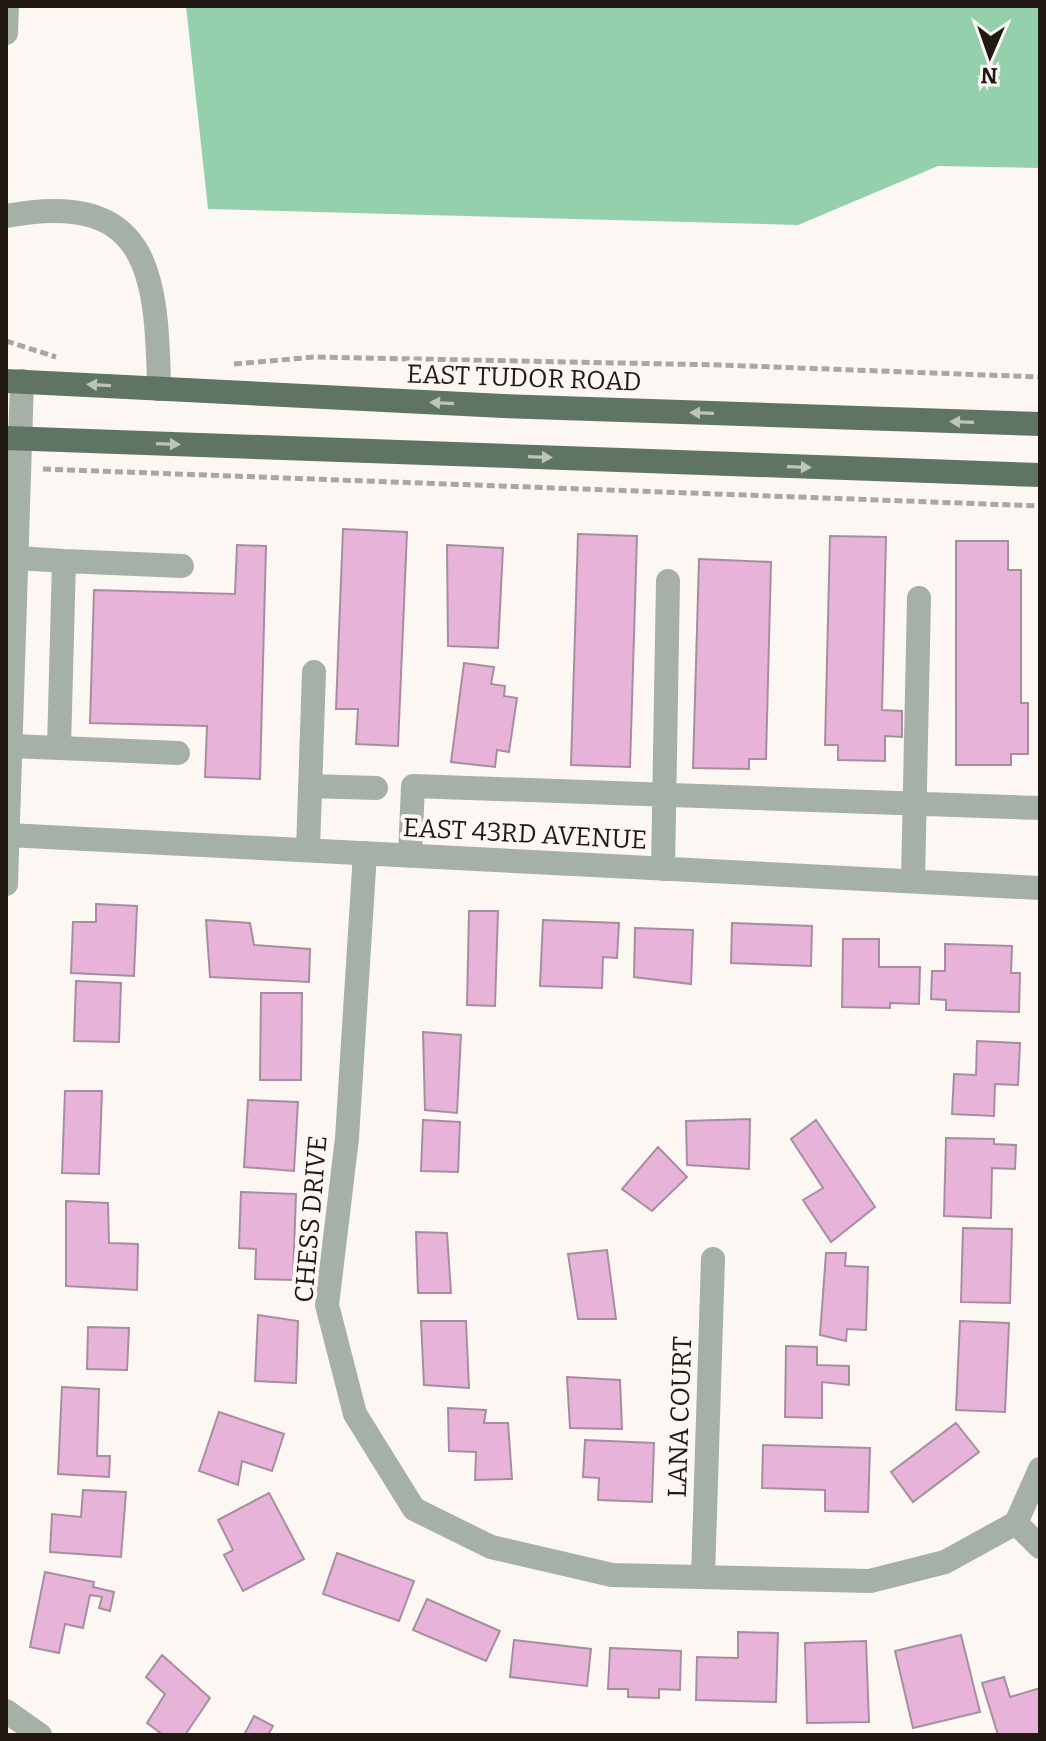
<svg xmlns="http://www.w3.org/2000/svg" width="1046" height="1741" font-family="Bitter,serif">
	<rect width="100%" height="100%" fill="#fdf7f4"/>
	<path fill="#94d0ac" d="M186,6H1040V168L938,166L798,225L208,209Z"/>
	<path fill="#e8b3d8" stroke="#a78e9f" stroke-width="2" d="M343,529L407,532L398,746L356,744L358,709H336Z
		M578,534L637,536L630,767L571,765Z
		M830,536L886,537L882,710L902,711V737L885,736V761L838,760V745H825Z
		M956,541H1008V570H1021V703H1028V754H1011V765H956Z
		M237,545L266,546L260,779L205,777L207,726L90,723L94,590L235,594Z
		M447,545L503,548L498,648L448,646Z
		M699,559L771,562L766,759H749V769L693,768Z
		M464,663L494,667L491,684L505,686L504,696L517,698L509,752L497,750L495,767L451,762Z
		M96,904L137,906L134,976L71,973L73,922H96Z
		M469,911H498L495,1006L467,1005Z
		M206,920L250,923L254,945L310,949L309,982L210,977Z
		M543,920L619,923L617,958L603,957L602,988L540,986Z
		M732,923L812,926L811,966L731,963Z
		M635,928L693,930L691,984L634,977Z
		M843,939H879V967H920L919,1004L890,1003V1008L842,1007Z
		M945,944L1012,946L1011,973H1020L1019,1012L946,1010V1000L931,999L932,971H945Z
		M76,981L121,983L119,1042L74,1041Z
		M261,993H302L301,1080H260Z
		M423,1032L461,1035L457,1113L425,1110Z
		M977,1041L1020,1043L1018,1085L995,1084L994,1116L952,1114L954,1074L976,1075Z
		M65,1091H102L99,1174L62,1173Z
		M248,1100L298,1102L294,1171L244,1167Z
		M750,1119L749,1169L687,1165L686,1121Z
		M423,1120L460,1122L458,1172L421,1171Z
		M816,1120L875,1207L831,1242L803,1200L823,1188L791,1139Z
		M946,1138L994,1139V1144L1016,1145L1015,1169L992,1168L991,1218L944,1216Z
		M658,1147L687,1177L652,1211L622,1189Z
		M241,1192L296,1194L293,1280L255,1279L256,1249L239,1248Z
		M66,1201L108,1203L109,1243L138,1244L137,1290L66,1286Z
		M963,1228L1012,1229L1010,1303L961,1302Z
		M416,1232L447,1233L451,1293H418Z
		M607,1250L616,1319H578L568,1254Z
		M826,1253H846L845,1266L868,1267L866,1330L847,1329L846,1341L820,1335Z
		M258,1315L298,1321L296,1383L255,1381Z
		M421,1321H466L469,1388L424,1385Z
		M960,1321L1009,1323L1005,1412L956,1410Z
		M88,1327L129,1328L127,1370L87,1369Z
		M786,1346L817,1347V1365L849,1366V1385L822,1382V1418L785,1417Z
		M567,1377L620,1380L622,1429L570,1428Z
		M62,1387L99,1389L97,1456H110L109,1477L58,1474Z
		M448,1408L486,1410L484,1423H508L512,1479L475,1480L476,1452L449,1451Z
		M219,1412L284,1434L272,1471L242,1461L238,1485L199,1471Z
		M956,1423L979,1452L913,1502L891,1472Z
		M585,1440L654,1443L652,1502L598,1500L599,1478L583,1477Z
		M763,1445L870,1448L868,1512L825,1511V1490L762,1488Z
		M83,1490L126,1492L121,1557L50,1552L52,1514L81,1517Z
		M269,1493L304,1559L243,1591L224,1555L233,1550L218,1520Z
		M337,1553L414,1581L399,1621L323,1594Z
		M45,1572L94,1582L93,1587L114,1592L110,1611L99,1608L102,1597L90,1595L83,1628L65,1624L59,1653L30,1647Z
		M427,1599L500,1631L486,1661L413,1630Z
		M738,1632L778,1633L776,1702L696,1700L697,1657L738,1658Z
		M961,1635L980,1712L913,1728L895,1651Z
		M514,1640L591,1649L587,1686L510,1677Z
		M866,1641L869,1722L807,1723L805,1643Z
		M610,1648L681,1651L680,1690L659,1689V1698L628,1697V1689H608Z
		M162,1655L210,1698L185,1735H163L147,1723L165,1694L146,1677Z
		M1004,1677L1010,1697L1040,1688V1735H998L982,1683Z
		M254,1716L273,1726L268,1735H244Z"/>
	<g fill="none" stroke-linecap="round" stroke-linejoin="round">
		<path stroke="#aca5a1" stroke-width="5" stroke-dasharray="8 4" stroke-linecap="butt" d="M6,341L56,357
			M234,364L315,357L721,365L1040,377
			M43,469L1040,506"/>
		<path stroke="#a5b0a7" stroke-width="24" d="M6,33L7,6
			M6,216C149,189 157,272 159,389
			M18,558L64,561
			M12,746L178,753
			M59,748L64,561L182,566
			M310,786L376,788
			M8,835L1040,888
			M308,850L314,672
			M365,853L347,1138L327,1305L355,1414L414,1509L491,1547L612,1575L870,1581L945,1562L1016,1523L1040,1469
			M410,856L413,786L1040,808
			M663,869L668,581
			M913,881L919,598
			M6,884L22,381
			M1016,1523L1040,1547
			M703,1577L713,1259
			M6,1711L40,1735"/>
		<path stroke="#607465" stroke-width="24" d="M6,381L503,406L1040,424
			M6,438L1040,475"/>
	</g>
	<defs><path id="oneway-solid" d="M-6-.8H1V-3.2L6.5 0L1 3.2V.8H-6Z" transform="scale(2)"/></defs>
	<g fill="#bec3bb">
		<use href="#oneway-solid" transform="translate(99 385) rotate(-177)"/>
		<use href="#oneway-solid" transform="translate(442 403) rotate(-177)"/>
		<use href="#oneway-solid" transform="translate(702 413) rotate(-178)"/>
		<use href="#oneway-solid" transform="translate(962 422) rotate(-178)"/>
		<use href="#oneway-solid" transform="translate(168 444) rotate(2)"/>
		<use href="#oneway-solid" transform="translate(540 457) rotate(2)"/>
		<use href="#oneway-solid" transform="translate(799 467) rotate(2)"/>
	</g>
	<g text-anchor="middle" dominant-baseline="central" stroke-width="8" stroke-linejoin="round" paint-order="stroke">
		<g font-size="26" fill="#231914" stroke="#fdf7f4">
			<text transform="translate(524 378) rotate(2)">EAST TUDOR ROAD</text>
			<text transform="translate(525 834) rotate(3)">EAST 43RD AVENUE</text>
			<text transform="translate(311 1219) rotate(-85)">CHESS DRIVE</text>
			<text transform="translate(680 1417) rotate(-88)">LANA COURT</text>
		</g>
	</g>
	<rect width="1046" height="1741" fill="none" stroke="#231914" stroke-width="16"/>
	<g transform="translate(990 56) rotate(182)" stroke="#fdf7f4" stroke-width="6" paint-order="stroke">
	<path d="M0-6L14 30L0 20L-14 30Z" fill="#231914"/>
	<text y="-12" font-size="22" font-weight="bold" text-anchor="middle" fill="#231914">N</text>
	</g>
</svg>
